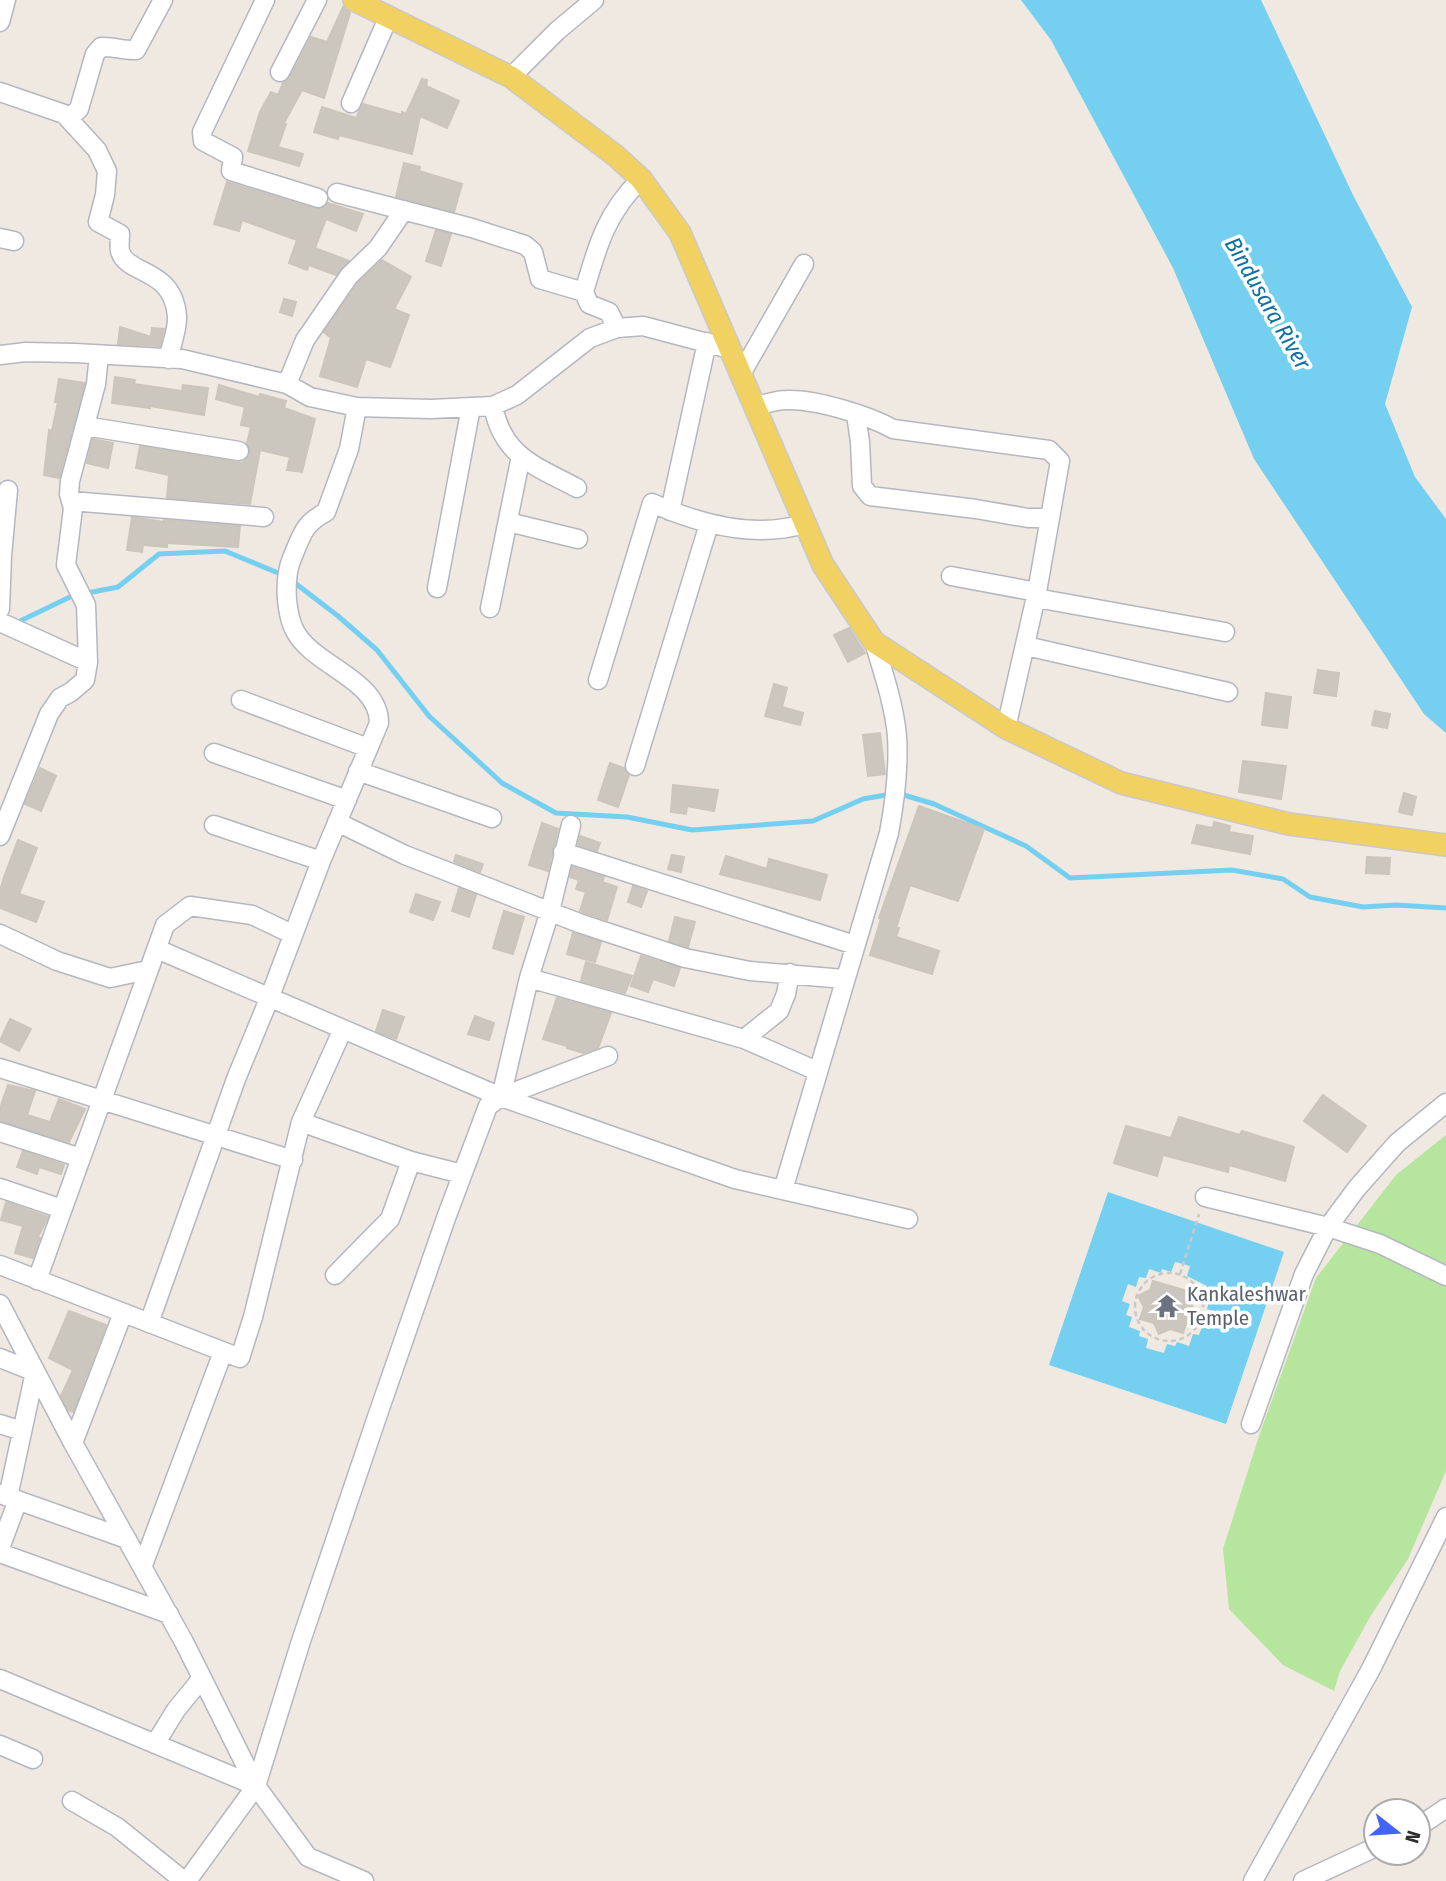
<svg xmlns="http://www.w3.org/2000/svg" width="1446" height="1881" font-family="'Fira Sans Condensed',sans-serif">
	<rect width="100%" height="100%" fill="#efe9e1"/>
	<path fill="#b6e59e" d="M1446,1135V1471L1408,1559L1370,1617L1340,1671L1334,1691L1283,1665L1229,1609L1223,1549L1259,1436L1316,1278L1396,1175Z"/>
	<path fill="#75cff0" fill-rule="evenodd" d="M1021,0H1261L1353,195L1412,307L1385,404L1415,477L1446,519V733L1424,714L1254,459L1173,268L1051,40Z
		M1108,1192L1284,1252L1226,1424L1049,1365ZM1175,1262L1190,1266L1187,1276L1207,1286L1204,1296L1210,1299L1207,1309L1216,1312L1210,1329L1202,1327L1199,1335L1193,1334L1189,1346L1177,1342L1175,1346L1167,1344L1164,1353L1146,1348L1148,1339L1139,1336L1140,1331L1129,1327L1132,1317L1126,1315L1130,1304L1122,1301L1128,1284L1136,1287L1139,1277L1146,1278L1149,1269L1161,1273L1162,1269L1171,1272Z"/>
	<g fill="none" stroke-linecap="round" stroke-linejoin="round">
		<path stroke="#75cff0" stroke-width="5" d="M291,580L338,616L377,650L429,716L502,783L556,813L627,817L692,830L813,821L863,799L897,793L934,804L1026,846L1070,878L1232,870L1283,879L1310,897L1363,907L1396,905L1446,908
			M16,623L72,596L118,587L159,554L225,551L283,575"/>
	</g>
	<path fill="#cbc7bf" stroke="#cbc5ba" stroke-width="2" d="M343,7L350,13L324,98L302,90L284,123L286,124L278,147L303,154L299,166L248,151L260,112L271,92L278,95L283,83L290,77L311,37L327,42Z
		M422,79L427,80L426,86L459,101L447,128L420,116L412,154L339,135L338,139L314,132L322,107L356,118L363,104L402,115V112L406,114Z
		M404,163L420,167L419,171L462,184L454,212L396,197Z
		M227,182L315,209H321L328,203L363,214L356,231L326,219L315,248L349,261L336,275L309,265L307,270L289,263L297,240L242,220L239,231L214,224Z
		M436,230L451,234L441,266L426,261Z
		M382,260L411,277L394,309L409,315L390,367L366,359L357,387L320,376L331,338L324,332L358,283Z
		M284,299L296,302L292,316L280,312Z
		M120,327L151,337L152,328L164,329L160,346L118,344Z
		M115,377L135,380L134,384L182,391L183,385L208,388L204,415L150,406V408L112,403Z
		M59,379L85,383L59,478L44,475L49,430L52,431L58,402H55Z
		M219,385L259,397L260,394L286,401L284,408L315,419L302,472L287,470L290,457L260,450L250,504L167,498L169,475L136,468L140,446L242,463L248,458L250,452L247,443L251,427L241,425L245,407L216,399Z
		M93,439L113,443L108,468L87,463Z
		M132,517L164,522V520L240,526L238,547L167,543V547L143,545L142,552L127,550Z
		M849,628L865,653L848,662L834,635Z
		M1318,670L1339,673L1336,696L1314,693Z
		M774,684L787,688L782,707L803,713L800,725L765,716Z
		M1266,693L1291,697L1287,728L1262,725Z
		M1375,711L1390,714L1387,728L1372,725Z
		M880,733L885,774L868,776L863,735Z
		M1243,761L1286,766L1281,799L1239,792Z
		M610,763L624,768L629,775L618,807L598,800Z
		M40,768L56,776L41,811L25,804Z
		M673,785L718,790L714,811L687,806L686,814L671,812Z
		M1404,793L1416,797L1412,815L1399,812Z
		M919,806L984,829L958,901L910,885L896,928H899L896,937L939,951L932,974L870,955L881,919L879,918Z
		M1214,822L1230,826L1229,832L1253,836L1250,854L1192,843L1197,825L1213,828Z
		M542,823L558,829L548,871L529,865Z
		M580,836L600,843L597,851L578,845Z
		M18,840L37,848L19,894L44,902L36,922L0,908V891L4,877Z
		M456,855L483,864L480,872L454,862Z
		M672,855L684,857L681,872L668,869Z
		M726,856L767,869L769,859L827,875L820,900L720,874Z
		M1367,857L1390,858L1389,874L1366,873Z
		M572,867L604,877L602,882L617,887L607,920L580,911L586,892L576,889L579,880L570,877Z
		M633,886L647,891L641,907L628,902Z
		M459,888L476,895L469,917L452,911Z
		M416,894L440,902L433,920L410,912Z
		M504,911L524,917L513,954L493,948Z
		M675,917L695,922L688,947L669,941Z
		M573,933L601,942L595,962L567,954Z
		M641,956L680,968L674,986L653,979L648,992L631,986Z
		M586,962L632,976L625,993L581,981Z
		M557,998L611,1013L598,1048L583,1053L567,1048V1046L543,1039Z
		M383,1010L404,1017L396,1039L376,1031Z
		M475,1016L494,1023L489,1040L468,1034Z
		M10,1019L31,1029L19,1051L0,1041Z
		M8,1085L35,1091L27,1115L50,1122L59,1099L85,1109L69,1142L0,1121V1109Z
		M1323,1095L1366,1126L1347,1152L1304,1121Z
		M1179,1117L1240,1135L1242,1131L1294,1147L1285,1181L1229,1165L1228,1172L1163,1155L1157,1176L1114,1163L1126,1126L1171,1138Z
		M23,1151L64,1165L61,1174L39,1167L37,1174L17,1167Z
		M6,1202L48,1217L38,1237L40,1238L33,1258L15,1253L23,1226L1,1220Z
		M1153,1281L1194,1293L1191,1304L1197,1315L1187,1321L1183,1333L1170,1329L1159,1334L1154,1323L1140,1319L1144,1307L1138,1296L1150,1290Z
		M69,1311L106,1325L73,1412L68,1410L61,1396L73,1370L49,1358Z"/>
	<g fill="none" stroke-linecap="round" stroke-linejoin="round">
		<g stroke="#b4b7c1" stroke-width="21">
			<path id="minor" d="M265,0L202,132L203,141L233,157L231,171L318,198
				M0,22L6,0
				M280,72L317,0
				M511,77L557,31L594,0
				M0,92L64,114L97,150L107,171L105,195L98,222L120,234C120,239 119,246 120,251C127,276 173,267 177,316C178,329 171,346 168,359
				M351,103L388,18
				M69,118L79,109L95,54L101,47C113,46 124,51 136,50L163,0
				M337,193L472,228L525,245L533,252L540,279L584,292L589,304L609,312L617,328
				M0,238L14,241
				M584,292C597,247 606,213 641,179
				M0,355L26,352L75,353L182,359L287,384L310,397L357,407L431,409L493,406L517,395L590,338L617,328L643,326L730,349
				M741,374L804,264
				M287,384L305,340L349,276L378,248L404,210
				M493,406C503,457 536,466 577,488
				M754,407C764,404 776,400 787,400C815,399 868,415 893,429L1049,450L1060,461L1037,592L1006,728
				M856,414L860,442L862,486L870,496L976,509L1028,518H1049
				M85,426L239,451
				M71,501L264,517
				M670,511L707,342
				M508,522L578,539
				M951,576L1037,592
				M437,588L471,407
				M1036,598L1225,632
				M490,608L521,456
				M0,609L2,556L8,490
				M0,622L88,662
				M1026,646L1228,692
				M598,680L652,503C699,524 753,539 804,524
				M241,700L368,748
				M214,753L347,800
				M635,766L709,524
				M358,771L492,818
				M337,822L405,855L579,923L685,958L750,971L844,979
				M214,825L321,861
				M0,836L49,714L60,698L71,692L85,680L88,662L86,605L66,565L73,508L69,494L70,481L96,384L99,355
				M563,852L855,945
				M0,934L57,961L110,978L148,970
				M157,949L501,1097L735,1179L908,1219
				M529,978L744,1039L779,1011L786,994L790,973
				M744,1039L817,1071
				M0,1068L293,1160
				M501,1097L529,978L550,911L571,825
				M301,1122L343,1029
				M0,1132L81,1158
				M0,1188L62,1209
				M783,1190L889,833C895,801 899,769 897,736C894,704 883,672 874,642
				M1205,1197L1328,1227L1380,1244L1446,1276
				M0,1265L240,1358L253,1317L301,1122L411,1161L462,1174
				M335,1275L390,1219L411,1161
				M37,1280L165,925L190,906L252,915L292,934
				M0,1304L73,1443L184,1642L256,1786L308,1857L364,1881
				M149,1323L236,1079L269,999L321,861L379,723C379,679 313,666 295,631C290,622 288,610 287,600C286,586 287,570 292,558C302,535 303,524 326,512L349,449L357,407
				M0,1358L35,1372L8,1497
				M0,1424L22,1431
				M1251,1424L1304,1274L1328,1227L1357,1188L1397,1143L1446,1103
				M73,1443L123,1313
				M0,1494L127,1539
				M0,1548L18,1500
				M0,1553L169,1614
				M143,1565L223,1352
				M0,1679L256,1786
				M155,1744L176,1710L202,1678
				M0,1745L33,1759
				M72,1801L117,1827L184,1881
				M1418,1827L1446,1808
				M187,1881L256,1786L301,1641L377,1417L446,1218L488,1106L501,1097L608,1056
				M1253,1881L1371,1669L1446,1517
				M1303,1881L1376,1847"/>
		</g>
		<g stroke="#c9c9c9" stroke-width="24">
			<path id="major" d="M354,0L511,77L616,156L641,179L680,233L823,565L874,642L1006,728L1121,783L1289,824L1446,845"/>
		</g>
		<path stroke="#c9c9c9" stroke-width="2.5" stroke-dasharray="5 3.5" stroke-linecap="butt" d="M1135 1307a34 34 0 1 1 68 0a34 34 0 1 1-68 0Z
			M1180,1274L1199,1214"/>
		<use href="#minor" stroke="#fff" stroke-width="18"/>
		<use href="#major" stroke="#f2d163" stroke-width="21"/>
	</g>
	<defs>
		<g id="temple-bare" transform="scale(1.89)"><path d="M0-6L5-2H3V0L6.5 2.5H4V6H1.5V3h-3V6H-4V2.5H-6.5L-3 0V-2H-5Z" fill="#6b7280" stroke="#fff" stroke-width="2.5" paint-order="stroke"/></g>
	</defs>
	<g fill-rule="evenodd">
		<use href="#temple-bare" x="1167" y="1306"/>
	</g>
	<g text-anchor="middle" dominant-baseline="central" stroke-width="7" stroke-linejoin="round" paint-order="stroke">
		<g font-size="21" fill="#5b616d" stroke="#fff" text-anchor="start">
			<text x="1187" y="1294">Kankaleshwar<tspan x="1187" dy="24">Temple</tspan></text>
		</g>
		<g font-size="23" font-style="italic" fill="#0d6fa3" stroke="#fff">
			<text transform="translate(1268 303) rotate(60)">Bindusara River</text>
		</g>
	</g>
	<g transform="translate(1397 1832) rotate(107)"><circle r="33" fill="#ffffff" stroke="#ababab" stroke-width="2"/>
	<path d="M0-5L12 26L0 18L-12 26Z" fill="#4264fb"/>
	<text y="-10" font-size="19" font-weight="bold" text-anchor="middle" fill="#2e2e2e">N</text>
	</g>
</svg>
